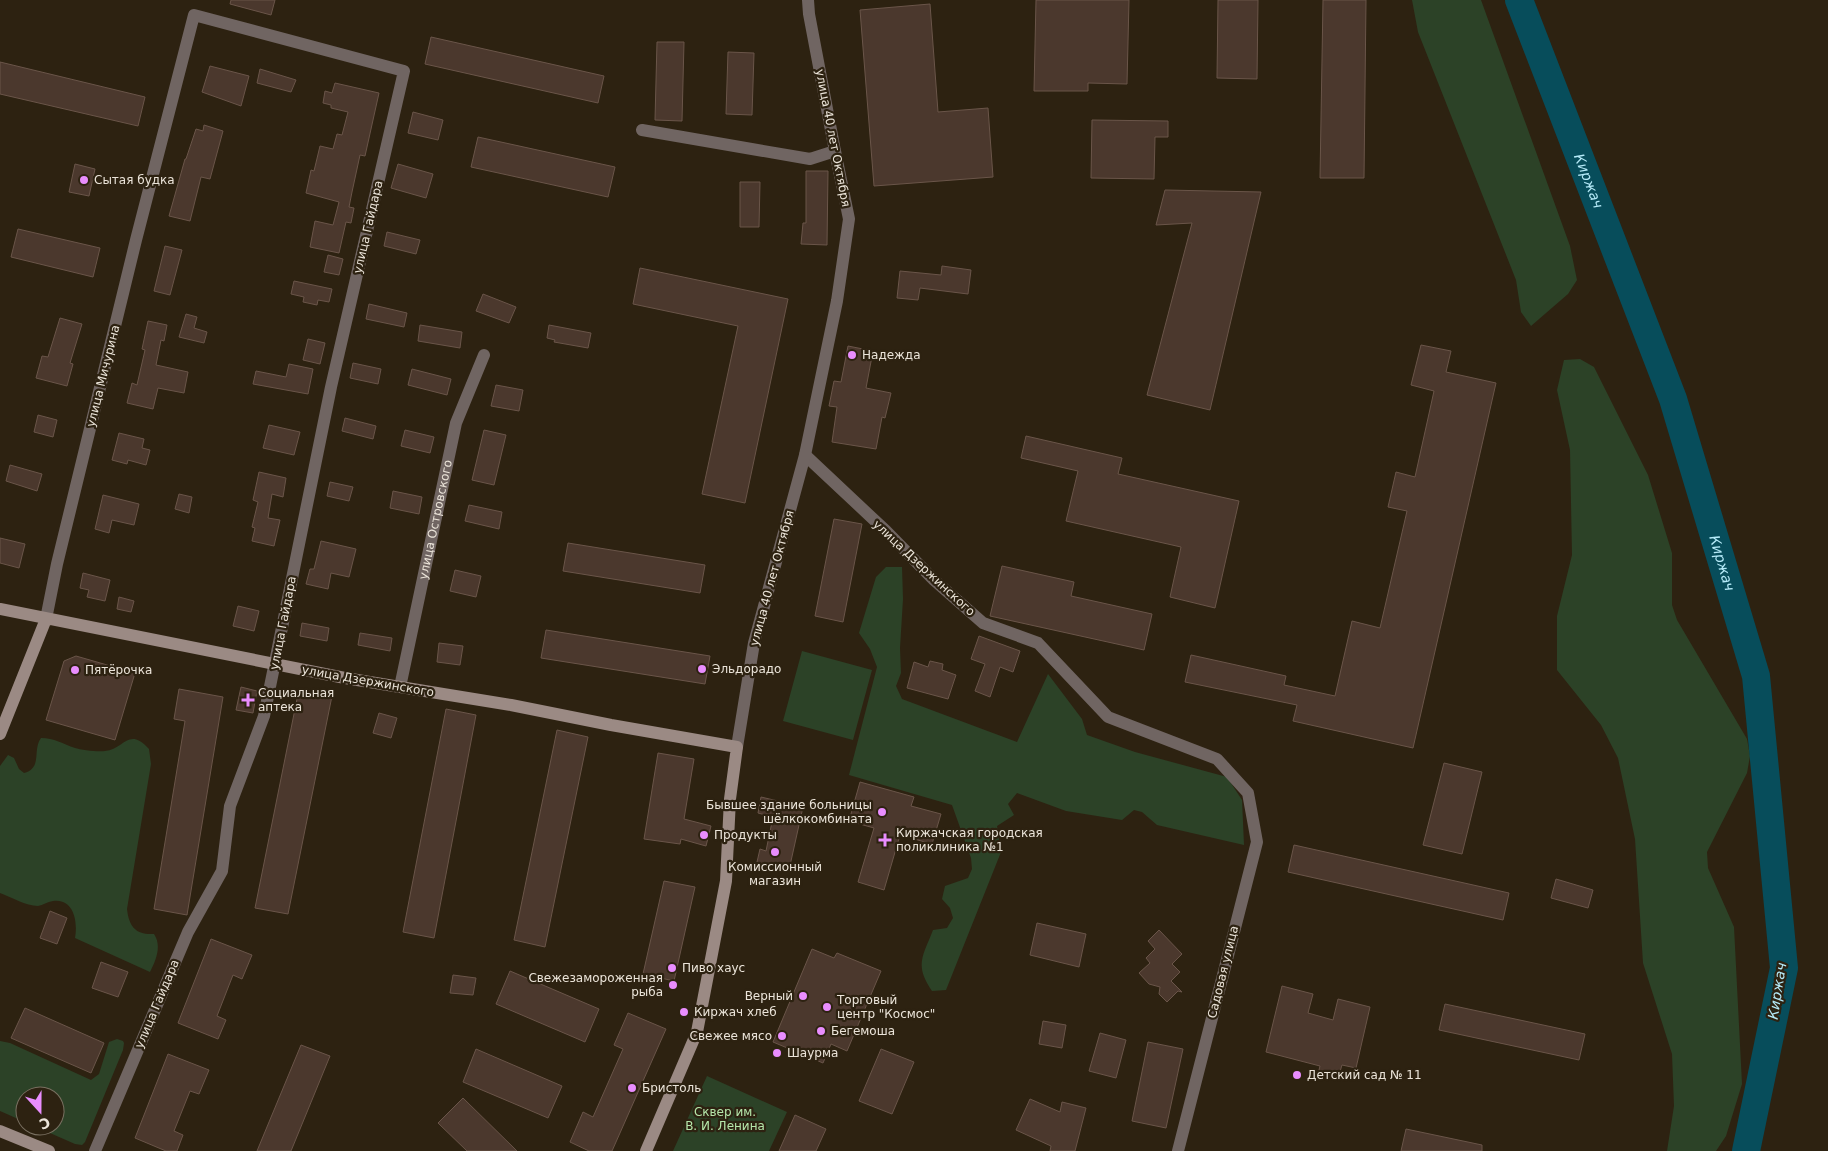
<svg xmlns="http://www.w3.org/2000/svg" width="1828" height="1151" font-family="'DejaVu Sans',sans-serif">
	<rect width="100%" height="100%" fill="#2d2211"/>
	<path fill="#2c4227" d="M1412,0H1481L1570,246L1577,280L1568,294L1531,326L1521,312L1516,280L1418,32Z
		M1580,359L1594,367L1648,475L1672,553V605L1677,620L1747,739L1750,756L1747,773L1707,852L1708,868L1734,927L1742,1084L1726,1136L1716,1151H1667L1674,1106L1672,1054L1643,963L1635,839L1618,758L1601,725L1557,670V616L1572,555L1570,450L1557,390L1564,360Z
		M886,567H902L903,599L900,648L901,673L896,686L902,699L1017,742L1048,674L1082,719L1087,735L1135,752L1227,777L1242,800L1244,845L1157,825L1142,812L1134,810L1122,820L1066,811L1017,793L1008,804L1014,815L997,826L1001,852L946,990L932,991C914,965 923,956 933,930L947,928L953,918L950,908L942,899L945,886L968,878L972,869L971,858L952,805L849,775L877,667L870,649L859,633L876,577Z
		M802,651L872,670L853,740L783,721Z
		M41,738C54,738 63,744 75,748C81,750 98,752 105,751C124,750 128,726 149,749L151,764L127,909C129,927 136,935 154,934C162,946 156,960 150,972L75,938C78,922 74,898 53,901C47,902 43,905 38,906C26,906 11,897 0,893V766L8,755L14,758L19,769L24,773C43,768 32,750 41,738Z
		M117,1039L123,1041L124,1043L123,1050L85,1142L82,1145L75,1144L34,1126H55V1096H25V1122L0,1111V1041L10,1043L91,1080L99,1074L109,1042Z
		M707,1076L787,1112L769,1151H673Z"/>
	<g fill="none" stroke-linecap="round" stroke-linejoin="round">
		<path stroke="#074d5b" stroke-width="28" id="s1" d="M1519,0L1673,399L1756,676L1784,968L1746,1151"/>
	</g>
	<path fill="#4b382d" stroke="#6a5549" d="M231,0H275L271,15L230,4Z
		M1036,0H1129L1127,84L1088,83V91H1034Z
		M1218,0H1258L1257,79L1217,78Z
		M1323,0H1366L1364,178H1320Z
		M930,4L938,112L988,108L993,177L874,186L860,10Z
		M431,37L604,76L598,103L425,64Z
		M657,42H684L682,121L655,120Z
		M728,52L754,53L752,115L726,114Z
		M0,62L145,97L138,126L0,94Z
		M210,66L249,76L241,106L202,92Z
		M260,69L296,80L291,92L257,83Z
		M335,83L379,93L365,156L360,155L352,192L349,207L354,208L351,223L346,222L339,253L310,247L315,221L333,225L339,202L306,193L311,170L314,171L320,146L333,149L337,134L342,135L348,112L331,108V105L323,103L325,91L332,93Z
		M413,112L443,120L438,140L408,133Z
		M1092,120L1168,121V137H1155L1154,179L1091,178Z
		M204,125L223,131L210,179L201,177L190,221L169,216L185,159H186L196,129L203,131Z
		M478,137L615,167L608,197L471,167Z
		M75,164L95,169L89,196L69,192Z
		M398,164L433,174L426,198L391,188Z
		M806,171H828L827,245L801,244L803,223H806Z
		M740,182H760L759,227H740Z
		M1165,190L1261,192L1210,410L1147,395L1192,223L1156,225Z
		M18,229L100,248L93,277L11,257Z
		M387,232L420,240L416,254L384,246Z
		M165,246L182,250L170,295L154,291Z
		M328,255L343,259L339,275L324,272Z
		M942,266L971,270L968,294L920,288L918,300L897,298L900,271L941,275Z
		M640,268L788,299L745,503L702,494L738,326L633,304Z
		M294,281L332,289L329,302L318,300L317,305L303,302L304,297L291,294Z
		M483,294L516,307L509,323L476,311Z
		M369,304L407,313L404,327L366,319Z
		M186,314L197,317L194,328L207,332L204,343L179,337Z
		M60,318L82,324L70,363L73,364L67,386L36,378L42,356L48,357Z
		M148,321L167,325L164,341L161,340L156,365L188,372L184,393L158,388L153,409L127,403L132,383L137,385L145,350L142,349Z
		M420,325L462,332L460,348L418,341Z
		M549,325L591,333L588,348L554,342L555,340L547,338Z
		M308,339L325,343L320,364L303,360Z
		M1421,345L1451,351L1446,372L1496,383L1413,748L1293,721L1297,705L1185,682L1191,655L1286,676L1284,685L1335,696L1352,621L1380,628L1407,511L1388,507L1396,472L1415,477L1434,391L1411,385Z
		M848,346L873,351L866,388L891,393L885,418L882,417L876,449L832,442L837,407L829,406L834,381L841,382Z
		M353,363L381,369L378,384L350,378Z
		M289,364L313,369L308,394L253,384L256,371L286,377Z
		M412,369L451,379L447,395L408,385Z
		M496,385L523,390L519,411L491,406Z
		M38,415L57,420L53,437L34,432Z
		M345,418L376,426L373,439L342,431Z
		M269,425L300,432L294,455L263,448Z
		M405,430L434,437L430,453L401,446Z
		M484,430L506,435L494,485L472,480Z
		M119,433L144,439L142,448L150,450L146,465L128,460L127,464L112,460Z
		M1026,436L1122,458L1118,474L1239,501L1215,608L1170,597L1181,547L1066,521L1078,471L1021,458Z
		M10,465L42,474L37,491L6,481Z
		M259,472L286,478L283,497L272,494L268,518L280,520L274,546L252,541L255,528L252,527L258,502L253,500Z
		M330,482L353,487L349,501L327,496Z
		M393,491L422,497L419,514L390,508Z
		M179,494L192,497L189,513L175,509Z
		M103,495L139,504L134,525L112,520L109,533L95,529Z
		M469,505L502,512L499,529L465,521Z
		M834,519L862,524L843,622L815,616Z
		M0,538L25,544L19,568L0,563Z
		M321,541L356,549L349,577L331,573L328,589L306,584L310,569H314Z
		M568,543L705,565L700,593L563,571Z
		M1002,566L1074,582L1071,596L1152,614L1144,650L990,616Z
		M455,570L481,576L476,597L450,591Z
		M83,573L110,580L105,601L87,597L89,590L80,588Z
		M119,597L134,601L131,612L117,609Z
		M238,606L259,611L254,631L233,626Z
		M302,623L329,628L327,641L300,636Z
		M546,630L710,656L705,684L541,658Z
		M360,633L392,638L390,651L358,645Z
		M979,636L1020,651L1013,672L1000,667L990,697L975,691L985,664L971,659Z
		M439,643L463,646L460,665L437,662Z
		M76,656L135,673L115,740L46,720L64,661Z
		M930,661L943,664L942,670L956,675L948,699L907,688L914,662L928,667Z
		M241,687L257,691L253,713L236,710Z
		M179,689L223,697L187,915L154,909L185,721L174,719Z
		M299,689L332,696L288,914L255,908Z
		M446,709L476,715L434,938L403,932Z
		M379,713L397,718L391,738L373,733Z
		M557,730L588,737L545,947L514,940Z
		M658,753L694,759L684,819L711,826L706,846L681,839L680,844L644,839Z
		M1444,763L1482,772L1462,854L1423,845Z
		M860,782L914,797L911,806L941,814L932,844L900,835L884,890L858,882L874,828L849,821Z
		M761,797L803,807L789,870L757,862L760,849L766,851L773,817L758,813Z
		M1294,845L1509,893L1503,920L1288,872Z
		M1556,879L1593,890L1588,908L1551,898Z
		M664,881L695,887L674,981L643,974Z
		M50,911L67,918L57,944L40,938Z
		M1037,923L1086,934L1079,967L1030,955Z
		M1159,930L1182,954L1172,964L1180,972L1171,981L1182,992L1178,991L1167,1002L1159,994L1160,987L1149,984L1139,973L1150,963L1146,958L1155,949L1148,941Z
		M211,939L252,955L242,979L233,975L217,1016L226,1020L218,1039L178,1023Z
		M812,949L834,958L837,953L881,971L847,1051L831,1044L823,1063L773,1042Z
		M101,962L128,972L118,997L92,988Z
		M510,971L599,1009L585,1042L496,1004Z
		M453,975L476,978L473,995L450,993Z
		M1282,986L1313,994L1308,1013L1333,1020L1338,999L1370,1007L1356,1068L1342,1065L1339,1075L1319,1070L1320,1066L1266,1052Z
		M1445,1004L1585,1034L1579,1060L1439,1030Z
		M25,1008L104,1043L91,1073L11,1038Z
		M628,1013L666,1029L612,1151H589L570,1142L583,1112L593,1117L623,1049L614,1045Z
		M1043,1021L1066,1025L1062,1048L1039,1044Z
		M1100,1033L1126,1040L1116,1078L1089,1071Z
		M1148,1042L1183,1049L1166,1128L1132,1121Z
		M301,1045L330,1056L291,1151H257Z
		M476,1049L562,1086L548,1118L463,1082Z
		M881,1049L914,1062L892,1114L859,1101Z
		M168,1054L209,1070L199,1094L190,1091L174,1131L183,1135L177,1151H166L135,1138Z
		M463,1098L517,1151H467L438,1123Z
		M1030,1099L1060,1112L1062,1102L1086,1108L1075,1151H1050L1051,1146L1016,1130Z
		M795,1115L826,1129L816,1151H779Z
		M1406,1129L1482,1145V1151H1401Z"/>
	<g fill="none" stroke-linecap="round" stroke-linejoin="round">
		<g stroke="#706562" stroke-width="12">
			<path d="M642,130L810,159L835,151"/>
			<path d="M805,455L886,531L934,580L983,623L1038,643L1108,717L1217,759L1248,793L1257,842L1178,1151"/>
			<path d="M46,619L57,564L136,240L194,15L404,71L331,387L264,716L230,806L222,871L188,932L95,1151"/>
			<path id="s2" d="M400,687L456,423L484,355"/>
			<path d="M737,747L754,643L805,455L837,301L849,219L835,151L809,14L808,0"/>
		</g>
		<path stroke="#9b8a84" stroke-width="12" d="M0,609L345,678L511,705L611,725L737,747L730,799L726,881L697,1032L646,1151
			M0,734L46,619
			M0,1131L49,1151"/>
	</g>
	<g fill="#e98dfe" stroke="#2d2211" stroke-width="2">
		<circle cx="84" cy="180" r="5"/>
		<circle cx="852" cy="355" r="5"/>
		<circle cx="702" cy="669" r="5"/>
		<circle cx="75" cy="670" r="5"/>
		<path d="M245.5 692.5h5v5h5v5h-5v5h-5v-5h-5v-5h5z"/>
		<circle cx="882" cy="812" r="5"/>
		<circle cx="704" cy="835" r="5"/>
		<path d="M882.5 832.5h5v5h5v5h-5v5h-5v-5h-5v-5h5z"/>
		<circle cx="775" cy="852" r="5"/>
		<circle cx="672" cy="968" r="5"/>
		<circle cx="673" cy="985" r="5"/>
		<circle cx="803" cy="996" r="5"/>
		<circle cx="827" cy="1007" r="5"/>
		<circle cx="684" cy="1012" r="5"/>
		<circle cx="821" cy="1031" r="5"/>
		<circle cx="782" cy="1036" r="5"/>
		<circle cx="777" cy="1053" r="5"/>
		<circle cx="1297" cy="1075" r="5"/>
		<circle cx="632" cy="1088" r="5"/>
	</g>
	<g text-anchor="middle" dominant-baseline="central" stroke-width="4.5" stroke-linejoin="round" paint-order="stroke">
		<g font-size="12" fill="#ebe4d9" stroke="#2d2211">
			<text transform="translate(833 138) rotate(79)">улица 40 лет Октября</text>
			<text transform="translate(368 227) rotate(-77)">улица Гайдара</text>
			<text transform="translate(103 376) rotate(-76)">улица Мичурина</text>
			<text stroke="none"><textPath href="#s2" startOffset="171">улица Островского</textPath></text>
			<text transform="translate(924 568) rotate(43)">улица Дзержинского</text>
			<text transform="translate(772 578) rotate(-75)">улица 40 лет Октября</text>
			<text transform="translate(283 623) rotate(-79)">улица Гайдара</text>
			<text transform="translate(368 681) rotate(10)">улица Дзержинского</text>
			<text transform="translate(1223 972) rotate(-76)">Садовая улица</text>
			<text transform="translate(157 1004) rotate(-67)">улица Гайдара</text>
		</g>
		<g font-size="12" fill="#ebe4d9" stroke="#2d2211" text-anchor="start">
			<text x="94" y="180">Сытая будка</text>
			<text x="862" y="355">Надежда</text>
			<text x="712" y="669">Эльдорадо</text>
			<text x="85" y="670">Пятёрочка</text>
			<text x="258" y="693">Социальная<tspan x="258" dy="14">аптека</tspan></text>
			<text x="872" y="805" text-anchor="end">Бывшее здание больницы<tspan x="872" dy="14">шёлкокомбината</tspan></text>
			<text x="896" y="833">Киржачская городская<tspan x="896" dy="14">поликлиника №1</tspan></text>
			<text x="714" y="835">Продукты</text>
			<text x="775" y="867" text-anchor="middle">Комиссионный<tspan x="775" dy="14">магазин</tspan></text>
			<text x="682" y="968">Пиво хаус</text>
			<text x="663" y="978" text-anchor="end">Свежезамороженная<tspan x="663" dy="14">рыба</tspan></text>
			<text x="793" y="996" text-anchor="end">Верный</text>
			<text x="837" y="1000">Торговый<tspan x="837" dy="14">центр "Космос"</tspan></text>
			<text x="694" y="1012">Киржач хлеб</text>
			<text x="831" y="1031">Бегемоша</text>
			<text x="772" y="1036" text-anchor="end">Свежее мясо</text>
			<text x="787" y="1053">Шаурма</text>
			<text x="1307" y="1075">Детский сад № 11</text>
			<text x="642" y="1088">Бристоль</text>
		</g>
		<g font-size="12" fill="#b5e6aa" stroke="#2d2211">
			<text x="725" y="1112">Сквер им.<tspan x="725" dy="14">В. И. Ленина</tspan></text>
		</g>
		<g font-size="14" font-style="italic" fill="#b5eaf8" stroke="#2d2211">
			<text stroke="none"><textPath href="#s1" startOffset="194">Киржач</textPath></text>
			<text stroke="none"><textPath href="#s1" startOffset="599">Киржач</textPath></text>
			<text transform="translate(1777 991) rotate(-81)">Киржач</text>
		</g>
	</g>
	<g transform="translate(40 1111) rotate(159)"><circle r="24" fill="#2d2211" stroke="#797061"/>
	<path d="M0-4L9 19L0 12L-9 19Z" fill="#e98dfe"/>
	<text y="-8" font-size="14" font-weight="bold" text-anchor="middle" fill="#ebe4d9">С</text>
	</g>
</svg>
